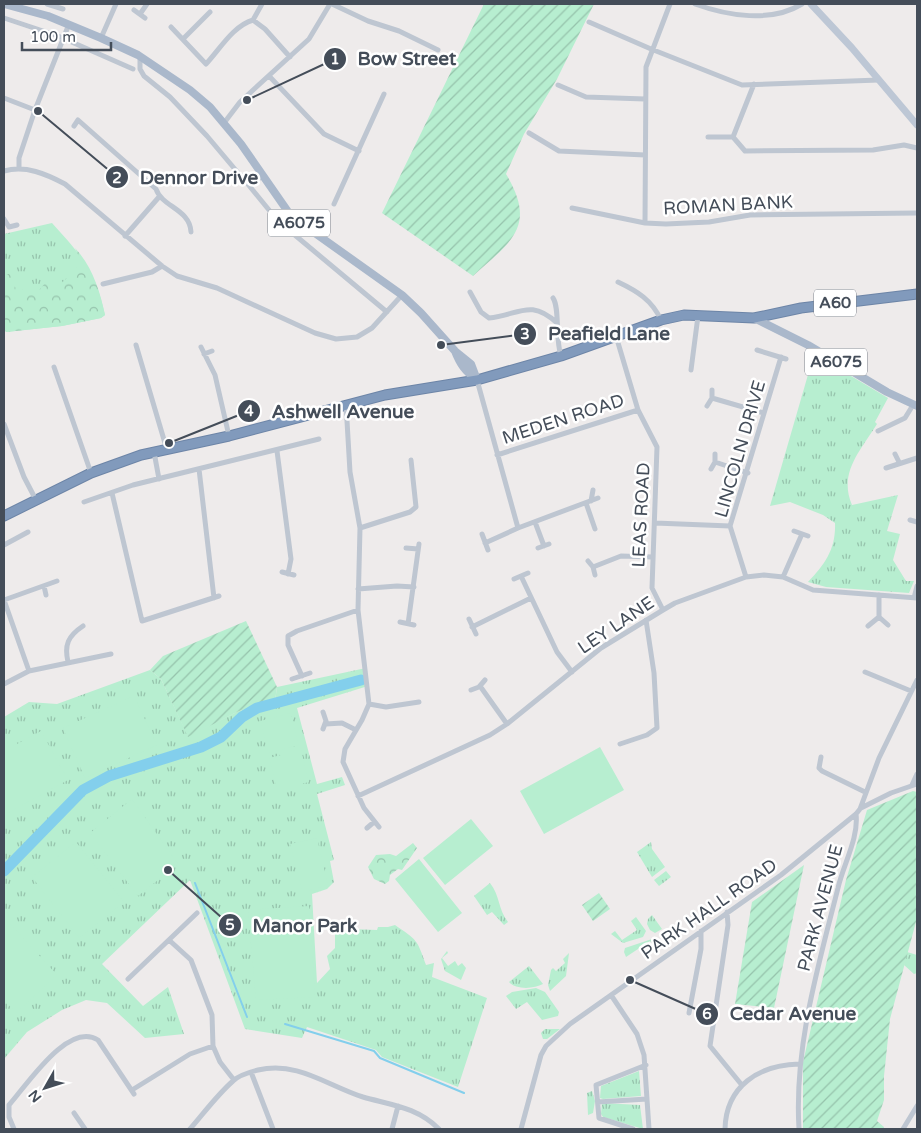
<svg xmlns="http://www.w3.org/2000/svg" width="921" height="1133" font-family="'Varela Round',sans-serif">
	<defs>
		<pattern id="grass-tufts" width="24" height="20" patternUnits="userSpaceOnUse" patternTransform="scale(1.25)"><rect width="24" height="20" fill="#b7eed0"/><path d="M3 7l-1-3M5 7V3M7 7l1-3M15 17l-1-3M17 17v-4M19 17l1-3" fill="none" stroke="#96c3ac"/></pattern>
		<pattern id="forest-crowns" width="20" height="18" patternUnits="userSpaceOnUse" patternTransform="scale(1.25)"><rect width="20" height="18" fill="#b7eed0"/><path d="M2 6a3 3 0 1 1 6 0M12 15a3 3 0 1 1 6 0" fill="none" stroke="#96c3ac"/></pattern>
		<pattern id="garden-furrows" width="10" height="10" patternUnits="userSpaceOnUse" patternTransform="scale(1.25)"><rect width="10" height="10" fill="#b7eed0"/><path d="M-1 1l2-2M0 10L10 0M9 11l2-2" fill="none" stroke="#96c3ac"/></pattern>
	</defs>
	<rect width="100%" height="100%" fill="#eeebeb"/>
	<path fill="url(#grass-tufts)" d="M52,223C82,256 95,270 105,315L101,318L62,326L6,332L4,328V234Z
		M814,354L888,398L875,422L877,424C861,450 838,473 852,505L898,495L887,531L900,534L893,560L906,581H914L909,593L826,587L808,582C825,564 836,549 835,523L823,515L790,502L770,506Z
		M366,668L368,686L297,708L317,784L342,777L345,785L317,794L334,860L330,861L334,882L327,889L312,894L317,983L330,969L327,956L335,948V932L351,933V929L377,930L378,927H388L395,925C417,940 417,939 426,965L434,963L432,977L487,998L458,1087L382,1057L376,1050L307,1027L302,1038L245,1029L190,880L102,964L143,1006L168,987L184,1034L145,1038L107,1003L86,1000L62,1010L27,1032L4,1059V717L29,702L57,704L150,670L161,679L188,736L239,711L275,701L277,687Z
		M651,842L652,849L665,867L652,877L637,852Z
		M666,871L671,877L659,886L654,880Z
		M490,883C500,895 498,910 508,922L504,925L492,912L487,915L474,896Z
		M652,915L662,929L655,933L650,930L647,924L648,919Z
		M636,917L646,931L643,937L623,943L611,934L615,931L622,940L637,930L631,921Z
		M652,939L653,944L650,941L626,957L624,952L625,948Z
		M447,951L448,953L442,958L448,966L455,961L458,966L462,963L466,968L461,980L445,971L441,959Z
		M907,952L917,955V973L914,974L904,965Z
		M569,953L566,976L550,991L548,985L551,970L553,968L556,971L565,963L563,959Z
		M529,966L543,984C534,989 516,990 509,982Z
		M536,988L545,992L559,1012L558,1016L542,1020L527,1002L516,1009L506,996L512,992Z
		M545,1029H560L547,1039H543L541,1033Z
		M639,1071L641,1096L603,1099L600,1098L601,1086Z
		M592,1091L595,1101L593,1113L588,1115L587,1093Z
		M602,1103L640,1105L643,1129L603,1117L601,1114Z"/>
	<path fill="url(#forest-crowns)" d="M75,248C92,266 100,291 105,315L101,318L62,326L6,332L4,328V276L11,273L16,290L40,289L47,281L58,286L73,273L81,261Z
		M413,843L417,848L402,870L398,869L390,875L389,881L385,884L374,879L368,867L376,855L390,854L396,856Z"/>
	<path fill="url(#garden-furrows)" d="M484,4H594L557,79L524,134L506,174C538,227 510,242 473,276L382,213Z
		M246,621L277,687L275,701L239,711L188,737L161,679L150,670L163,656Z
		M913,791L917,792V918L890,1019L884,1076V1100L877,1121L884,1127L883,1129H803V1062L846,880L867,810Z
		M804,865L774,1008L735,1004L752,902Z
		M599,893L610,909L593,921L582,905Z"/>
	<path fill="#b7eed0" d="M134,696L157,745L85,778L63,728Z
		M291,713L299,745L268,753L260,721Z
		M41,731L68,780L4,815V751Z
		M600,747L624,790L544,834L520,791Z
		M301,750L309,782L277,790L269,758Z
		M132,799L178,864L138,896L90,833Z
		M471,819L493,846L445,885L423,858Z
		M317,838L328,885L302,892L290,844Z
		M76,842L124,902L79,938L32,877Z
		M419,859L462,913L438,932L395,879Z
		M309,906L315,997L256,1000L248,910Z
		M4,917L57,975L16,1013L4,1000Z"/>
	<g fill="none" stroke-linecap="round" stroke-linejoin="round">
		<path stroke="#83cfec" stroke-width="2" d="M195,883L247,1017
			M285,1024L374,1051L380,1058L464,1093"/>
		<path stroke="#83cfec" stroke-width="11" d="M4,871L83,790L109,776L201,747L221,737L242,717L257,708L361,680"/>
		<g stroke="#6d85a7" stroke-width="11">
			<path id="highway" d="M4,516L91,473L141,455L229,436L385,395L477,380L561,356L661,320L684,315L754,318L801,308L917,294"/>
		</g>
		<path stroke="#bec6d1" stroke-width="5" d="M47,4L63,9
			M332,4L368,21L399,31L438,50
			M695,4C728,16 771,23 802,4
			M134,10L145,18
			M140,14L147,4
			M4,18L58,36L133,69
			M253,20L262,4
			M589,22L651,49L742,85L879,80
			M171,27L206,64C220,49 233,26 253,20L265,29L290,57
			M101,38L116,4
			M183,39L210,12
			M140,57V69L144,76L170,97L207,136L239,174L248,181L263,177
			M270,77L324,134L359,151
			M558,85L586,97L645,99
			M4,98L35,110
			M224,123L240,102L309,39L330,4
			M74,126L78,120L156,189C162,207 190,209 191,232
			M529,133L559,151L645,155
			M708,137H733L745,151L873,150L904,145L917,148
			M733,137L754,84
			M19,169V158L35,110L69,24
			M4,171C26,165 46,174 65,184L162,266L177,276L217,288L315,333L336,339L357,337L372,328L402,295
			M242,177L278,221L387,312
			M334,204L384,94
			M572,208L645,223L666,224L709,222L750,215L917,213
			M4,219L9,227L17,225
			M645,223L646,67L670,4
			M125,236L159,197
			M618,282C637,291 652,300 661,320
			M103,284L152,272L162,266
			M470,292L481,312L489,318C519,315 530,298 557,323
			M553,298C560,308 555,339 561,356
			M616,336L638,410L657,447L652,588L663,610
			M136,345L167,450
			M201,347L215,375L229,436
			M757,350L786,359
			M204,354L212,351
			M54,367L91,473
			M691,370L698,316
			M477,380L518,528
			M712,398L764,413
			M346,404L350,472L360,528L358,610L369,704L362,720L345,749L343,762L364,808L379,827
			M707,406L712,398V390
			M4,424L24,477L36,500
			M878,431L905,418L913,405
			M277,451L291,559L288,574
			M154,452L159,479
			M895,454L899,462
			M497,455L638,410
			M715,462L748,473
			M886,468L917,458
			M199,469L214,598
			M711,469L715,462V454
			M112,493L142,621L219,596
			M591,501L593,490
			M84,502L133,485L319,439
			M586,503L595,529
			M910,520L917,522
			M535,522L544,546
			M655,523L730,526
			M360,528L410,512L416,507L411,460
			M794,531L808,536
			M482,534L488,550
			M485,543L518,528L598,498
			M4,545L28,532
			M406,548L418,549
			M538,548L549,544
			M588,561L593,567L595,575
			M593,567L621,556L652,557
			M282,572L294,575
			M521,576L557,652L572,672
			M746,577L730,526L781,357
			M783,577L802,534
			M514,579L528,573
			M44,586L46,595
			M358,589L397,586L414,587
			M879,595V617L888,625
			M914,598L917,586
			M4,600L29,671
			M4,600L57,581
			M469,619L476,634
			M400,622L414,625
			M408,624L419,544
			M868,626L879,617
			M472,627L531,598
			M68,662C64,645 68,636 83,626
			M865,672L911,691
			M302,676L288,645V636L297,631L358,610
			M292,679L310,673
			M4,684L29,671L111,654
			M480,686L507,724
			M471,690L479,687L485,680
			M369,704L386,707L419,702
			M326,724L342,723L356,730
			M323,729L326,721L323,712
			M620,744L647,735L657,728L654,673L646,620
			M821,757L819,768L822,771L865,792
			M912,785L917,774
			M358,796L490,735L507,724L601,648L663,610L675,603L746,577L764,575L783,577L813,590L917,598
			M861,808L891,793L917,784
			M367,828L374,822
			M727,912L728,925L710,1046L741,1084
			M169,940L191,960L212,1015L213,1046
			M128,979L197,913
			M611,995L637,1034L644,1055L649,1129
			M689,1013L701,949V931
			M251,1072L273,1129
			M132,1090L190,1054L213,1046L220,1062L234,1080
			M598,1102L647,1099
			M74,1113L85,1129
			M14,1129L9,1117V1105C27,1085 68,1021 98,1040L134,1094
			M190,1129C204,1113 217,1095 233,1081C239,1075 250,1072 258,1070C298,1061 326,1085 363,1097C391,1105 417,1107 439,1129
			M392,1129L398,1106
			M521,1129L541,1055L546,1046L570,1024L781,875L856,814L860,809L879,758L917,680
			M633,1129L599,1118L596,1085L646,1065
			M725,1129C726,1086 759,1065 799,1064
			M799,1129C794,1047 818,967 838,888C843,865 859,838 856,814
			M903,1129L917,1106"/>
		<path stroke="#bdc7d5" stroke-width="7" d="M811,4L852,48L917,125"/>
		<path stroke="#aab8cb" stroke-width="8" d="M4,4L48,16L101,38L138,55L190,90L210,107L241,144L291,216L402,295L421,313L455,351L471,364L477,380
			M754,318L808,345L887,392L917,406
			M455,351C460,364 465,371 477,380"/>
		<use href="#highway" stroke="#819abc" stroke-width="9"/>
	</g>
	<g text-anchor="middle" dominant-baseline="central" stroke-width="5" stroke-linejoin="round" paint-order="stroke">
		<g fill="#fff" stroke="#7c828b" stroke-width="1">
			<rect x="268" y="209.5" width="62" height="27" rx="4"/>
			<rect x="814" y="289.5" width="42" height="27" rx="4"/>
			<rect x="805" y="348.5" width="62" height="27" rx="4"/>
		</g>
		<g font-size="16" font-weight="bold" fill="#444d59">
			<text x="299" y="223">A6075</text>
			<text x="835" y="303">A60</text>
			<text x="836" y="362">A6075</text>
		</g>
		<g font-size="18" fill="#444d59" stroke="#fff">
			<text transform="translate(728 205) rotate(-3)">ROMAN BANK</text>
			<text transform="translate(563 419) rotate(-18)">MEDEN ROAD</text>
			<text transform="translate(740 449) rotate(-74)">LINCOLN DRIVE</text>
			<text transform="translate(641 515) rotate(-87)">LEAS ROAD</text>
			<text transform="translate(616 625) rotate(-34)">LEY LANE</text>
			<text transform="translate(820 908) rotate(-75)">PARK AVENUE</text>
			<text transform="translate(709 909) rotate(-35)">PARK HALL ROAD</text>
		</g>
	</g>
	<path fill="none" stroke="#444d59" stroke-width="2" d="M247 100L335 59M38 111L117 177M441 345L525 334M169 443L249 411M168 870L230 925M630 980L707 1014"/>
	<g fill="#444d59" stroke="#fff" stroke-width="2">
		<circle cx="247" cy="100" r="5"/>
		<circle cx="38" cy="111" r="5"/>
		<circle cx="441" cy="345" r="5"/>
		<circle cx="169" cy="443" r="5"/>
		<circle cx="168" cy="870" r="5"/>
		<circle cx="630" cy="980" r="5"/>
		<circle cx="335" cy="59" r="12"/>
		<circle cx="117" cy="177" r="12"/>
		<circle cx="525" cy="334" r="12"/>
		<circle cx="249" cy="411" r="12"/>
		<circle cx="230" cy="925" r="12"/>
		<circle cx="707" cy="1014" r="12"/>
	</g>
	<g font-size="15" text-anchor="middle" font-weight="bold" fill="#fff">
		<text x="335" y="64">1</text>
		<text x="117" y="183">2</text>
		<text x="525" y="339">3</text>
		<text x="249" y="416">4</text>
		<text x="230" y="930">5</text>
		<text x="707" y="1019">6</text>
	</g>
	<g font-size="19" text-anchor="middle" font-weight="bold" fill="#444d59" stroke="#fff" stroke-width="5" stroke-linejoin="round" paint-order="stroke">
		<text x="407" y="65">Bow Street</text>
		<text x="199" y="184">Dennor Drive</text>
		<text x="609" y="340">Peafield Lane</text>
		<text x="343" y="418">Ashwell Avenue</text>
		<text x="305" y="932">Manor Park</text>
		<text x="793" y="1020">Cedar Avenue</text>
	</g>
	<rect width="921" height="1133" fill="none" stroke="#444d59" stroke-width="10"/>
	<g transform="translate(45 1088) rotate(231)" stroke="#ffffff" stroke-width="4" paint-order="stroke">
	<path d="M0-4L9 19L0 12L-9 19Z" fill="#444d59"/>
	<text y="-8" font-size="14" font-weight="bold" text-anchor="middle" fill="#444d59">N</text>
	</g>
	<path d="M22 42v8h89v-8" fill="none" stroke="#444d59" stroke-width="2.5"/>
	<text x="30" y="42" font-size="15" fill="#444d59" stroke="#ffffff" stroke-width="4" paint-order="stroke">100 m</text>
</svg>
